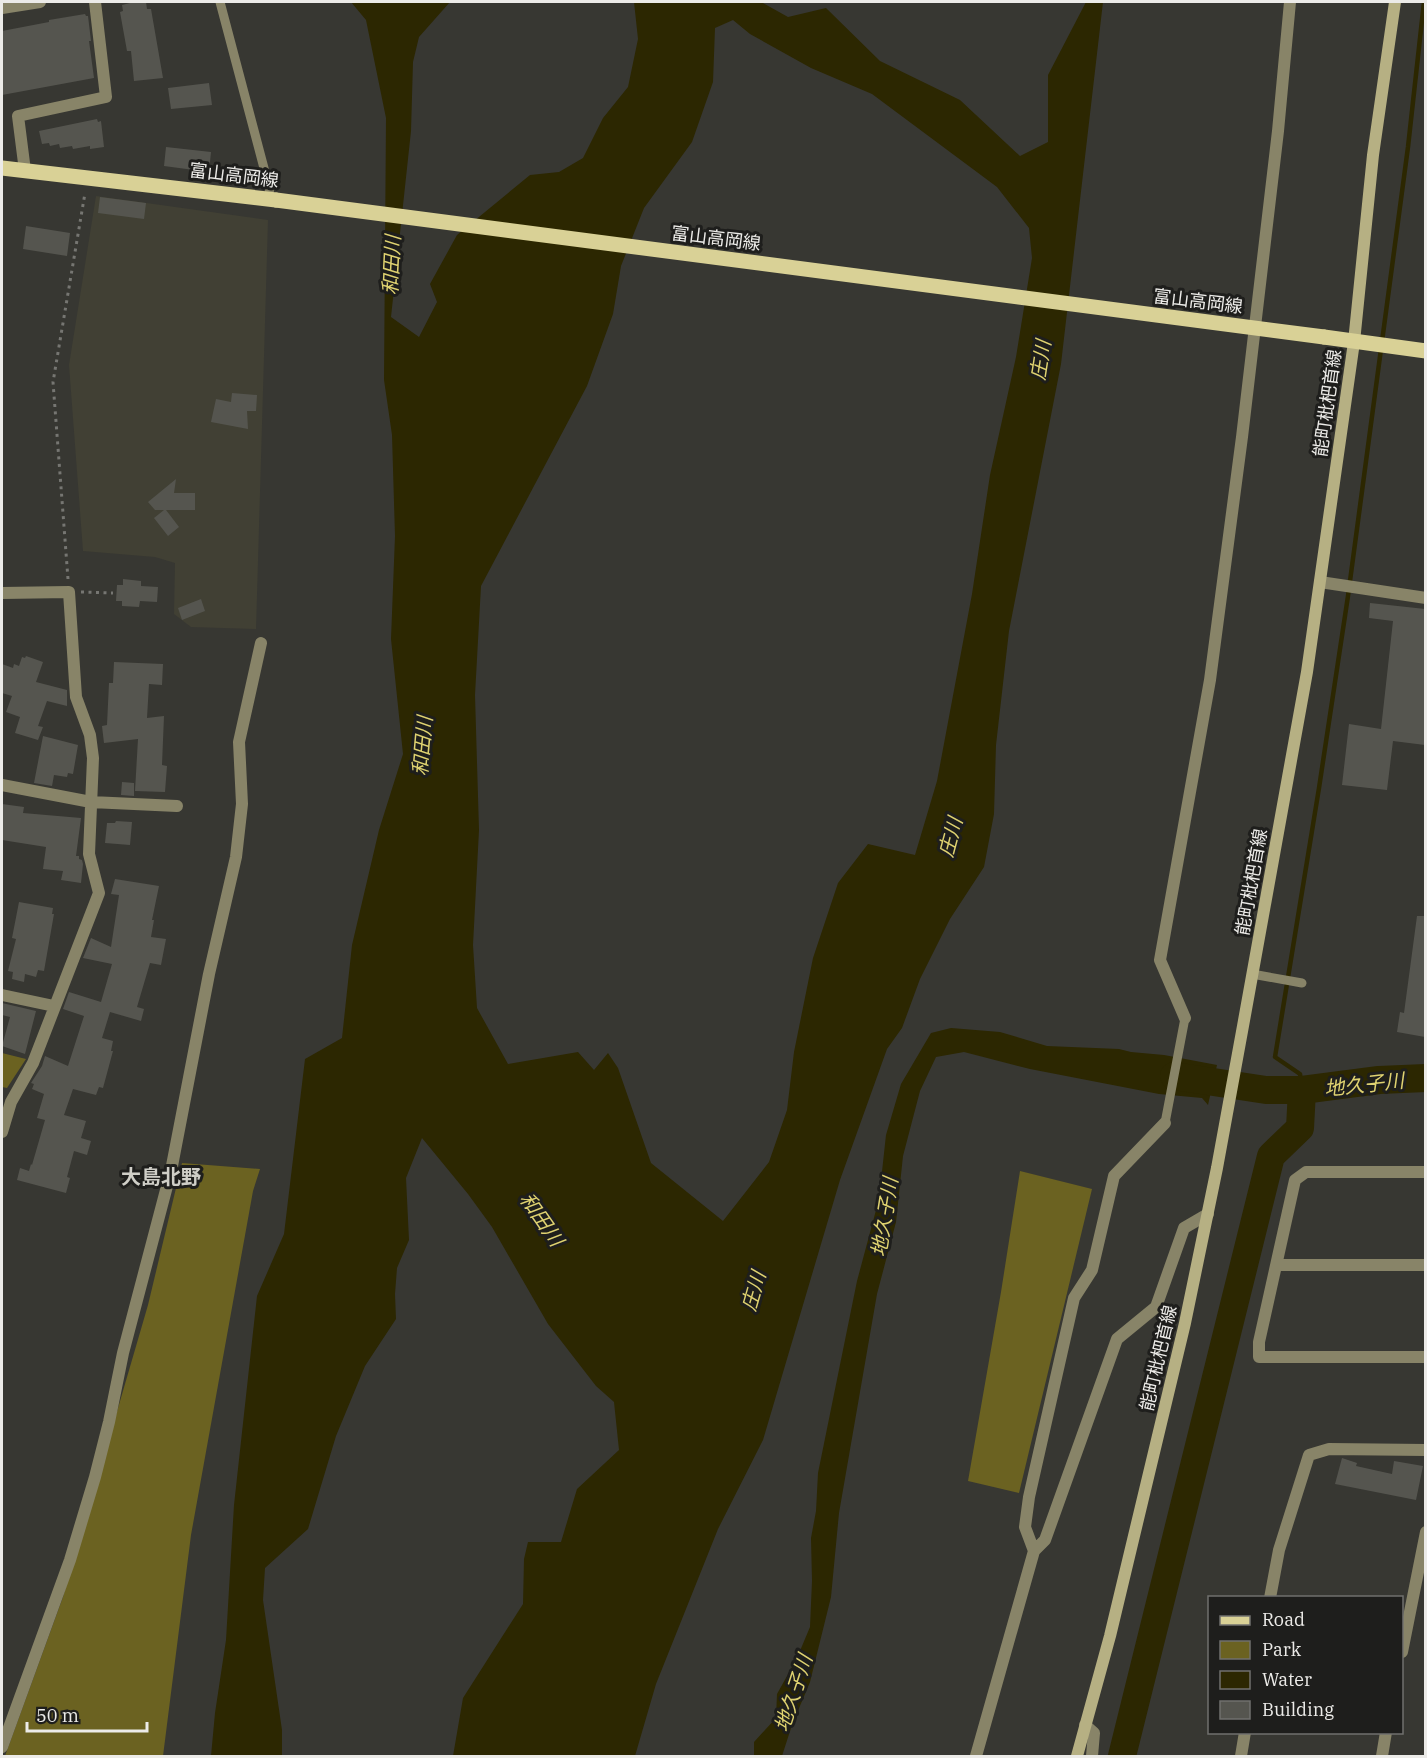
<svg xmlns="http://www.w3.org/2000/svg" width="1427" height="1758" font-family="'IBM Plex Serif','Noto Sans JP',serif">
	<rect width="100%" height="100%" fill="#373732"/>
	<path fill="#414034" d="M96,196L268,220L256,629L191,627L174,614L175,563L155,557L83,551L69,365Z"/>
	<path fill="#6b6221" d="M2,1053L26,1059L7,1088L2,1087Z
		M182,1163L260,1169L253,1191L191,1535L163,1756H5L63,1597L148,1305Z
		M1020,1171L1092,1189L1019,1493L968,1481L1001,1292Z"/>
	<path fill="#2c2701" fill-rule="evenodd" d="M351,2H450L419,37L413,62L411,131L391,317L419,337L437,302L430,284L457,235L530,175L559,172L583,158L603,118L628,87L638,39L634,2H761L788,17L826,8L880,61L960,100L1020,156L1048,142V75L1086,2H1103L1061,364L1009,631L996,745L994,814L984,867L950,919L920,979L902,1028L887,1049L840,1180L763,1440L718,1529L656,1684L635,1756H453L463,1698L523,1604L524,1559L528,1542H561L577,1489L619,1450L614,1402L596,1386L548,1324L492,1227L468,1194L422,1138L406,1178L409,1240L397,1268L395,1294L396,1319L365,1366L336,1436L308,1529L265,1568L263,1600L282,1730V1756H211L215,1713L226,1640L234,1505L257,1296L284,1234L305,1059L342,1038L352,945L379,830L403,754L391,639L395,536L392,435L384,380L386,118L366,20ZM733,20L750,34L811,68L872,94L997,187L1029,228L1032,258L1016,357L990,475L972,594L937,781L915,855L868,844L838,883L813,958L794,1052L787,1110L769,1162L723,1221L651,1163L618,1068L608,1053L594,1070L578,1052L508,1064L477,1008L473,945L479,830L475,695L481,586L587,386L613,314L621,266L644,208L692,142L713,82L715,28Z
		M951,1028L1000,1032L1047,1046L1119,1049L1131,1052L1164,1055L1217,1065L1208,1105L1202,1098L1159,1094L1030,1069L964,1052L936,1057L920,1091L903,1156L896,1222L877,1294L839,1513L831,1597L810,1682L792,1725L782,1756H754V1742L776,1718L777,1694L797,1658L810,1627L812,1581L811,1538L816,1511L818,1473L857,1281L879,1199L886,1135L901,1084L931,1033Z"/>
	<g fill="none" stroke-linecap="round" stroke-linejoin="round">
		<path stroke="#2c2701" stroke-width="4.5" d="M1302,1090L1300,1074L1275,1057L1319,788L1348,596L1408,147L1424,2"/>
		<path stroke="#2c2701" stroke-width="28" d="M1174,1076L1266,1090H1302L1379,1080L1426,1078
			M1122,1756L1271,1156L1300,1128L1302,1090"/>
	</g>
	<path fill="#55554f" d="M130,2H146L147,9H151L163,78L134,81L131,51H127L120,12L123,11L122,5L130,3Z
		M85,14L86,16H88L91,41H89L94,78L2,95V31L49,22V20Z
		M209,83L212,105L171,109L168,88Z
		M97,119L98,122L101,121L104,147L90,149V146L73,149L72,146L60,148L59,144L50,146L49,143L42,144L39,131Z
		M166,147L211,152L209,172L164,166Z
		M100,197L146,203L144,219L98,213Z
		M26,226L70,233L67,256L23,249Z
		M232,393L257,395L256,411H247L248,429L211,422L216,399L231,402Z
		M176,479L174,493H195V510H166L179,527L168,536L154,518L164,510H155L148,502Z
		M123,579L141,581V586L158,587L157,602L140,601L139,607L122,606V601H116L117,585H123Z
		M201,599L205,611L182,620L178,608Z
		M1370,603L1425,609V745L1393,741L1387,790L1342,785L1349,724L1381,729L1393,621L1369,618Z
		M26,656L43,662L36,682L67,690V706L47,701L38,726L43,727L38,740L15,733L20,717L6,712L12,696L2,693V664L13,668L14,664L19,666L22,657L25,658Z
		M114,662L163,664L162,685L149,684L147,718L164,716L162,765L167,766L165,792L135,791L138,739L104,743L102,726L107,725L109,683H113Z
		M43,736L78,745L73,774L68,773L67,777L54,775L52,786L34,783Z
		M122,782L134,783V796L121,795Z
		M2,804L24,807L23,813L81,818L76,856H79V859L82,860L83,864L81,883L61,880L63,871L43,869L46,847L2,840Z
		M116,821L132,822L130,845L105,843L107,823H115Z
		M115,879L159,886L152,920H154L151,937L166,939L161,965L150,963L137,1007L144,1009L141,1021L110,1012L102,1038L113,1041L111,1051H113L103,1088L99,1087L96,1095L73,1089L64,1115L86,1121L81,1138L91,1141L87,1155L74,1151L67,1177L70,1178L66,1193L17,1180L20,1168L29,1171L31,1164L32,1165L45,1120L37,1118L44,1094L32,1089L34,1084L31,1083L42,1066L45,1056L68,1066L84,1016L63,1009L69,992L101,1002L112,964L83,958L91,938L111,947L119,895L111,894Z
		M19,902L53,908L52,914H54L44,971L38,970L36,977L25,974L24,982L12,979L13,972L8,971L16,939L12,938Z
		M1417,916H1425V1037L1397,1032L1400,1012L1404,1013Z
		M2,1003L36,1011L25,1054L2,1046L10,1017L2,1015Z
		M1342,1458L1357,1463L1356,1466L1392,1474L1394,1461L1423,1466L1416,1500L1335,1484Z"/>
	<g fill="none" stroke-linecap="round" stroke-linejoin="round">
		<path stroke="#767672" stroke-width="3" stroke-dasharray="3 4.5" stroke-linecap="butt" d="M68,579L53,382L85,193
			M81,592L113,593"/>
		<path stroke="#888468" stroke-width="9" d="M220,2L269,187L270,199
			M1252,974L1302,983
			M1165,1123L1185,1018"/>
		<path stroke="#888468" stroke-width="12" d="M2,8L40,2
			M25,171L18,116L106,97L95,2
			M1320,582L1426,598
			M2,593L69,592L76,697L90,735L93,758L89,854L99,893L33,1063L11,1102L2,1132
			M2,785L91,802L177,806
			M2,995L54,1006
			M1185,1018L1160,960L1210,680L1242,437L1278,131L1290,2
			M1426,1172H1306L1295,1180L1259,1342V1357H1426
			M1277,1265H1426
			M1034,1551L1045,1540L1117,1339L1156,1307L1184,1228L1208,1214
			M1270,1598L1279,1550L1309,1455L1329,1449L1426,1450
			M1402,1652L1426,1532
			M1085,1725L1094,1733L1092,1756
			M2,1747L70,1560L95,1477L109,1422L123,1353L171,1171L209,974L236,857L242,804L239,742L261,643
			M976,1756L1034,1551L1025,1527L1029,1497L1074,1298L1092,1270L1114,1176L1165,1123
			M1241,1756L1245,1732
			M1382,1756L1386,1732"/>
		<path stroke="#b6b083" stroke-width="12" d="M1077,1756L1110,1636L1185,1323L1217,1168L1243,1026L1307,672L1354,342L1373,155L1395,2"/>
		<path stroke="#d9d196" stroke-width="15" d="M2,168L276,200
			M1324,337L1426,351"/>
		<path stroke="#d9d196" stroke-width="15" d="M276,200L1324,337"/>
	</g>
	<g text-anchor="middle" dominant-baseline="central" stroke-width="6" stroke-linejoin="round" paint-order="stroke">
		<g font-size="18" fill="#ecebe8" stroke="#1e1e1c">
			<text transform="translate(234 175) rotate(7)">富山高岡線</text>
			<text transform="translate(716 238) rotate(7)">富山高岡線</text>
			<text transform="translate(1198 301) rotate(7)">富山高岡線</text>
			<text transform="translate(1327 403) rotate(-82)">能町枇杷首線</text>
			<text transform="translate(1251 882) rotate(-80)">能町枇杷首線</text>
			<text transform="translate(1158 1358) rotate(-77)">能町枇杷首線</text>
		</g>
		<g font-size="20" font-style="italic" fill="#dfd270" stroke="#1e1e1c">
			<text transform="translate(391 265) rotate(-87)">和田川</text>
			<text transform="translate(1040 360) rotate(-81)">庄川</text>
			<text transform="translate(422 746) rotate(-85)">和田川</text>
			<text transform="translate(950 837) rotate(-75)">庄川</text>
			<text transform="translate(1364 1084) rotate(-6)">地久子川</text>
			<text transform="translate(884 1217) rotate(-81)">地久子川</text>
			<text transform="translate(542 1219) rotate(55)">和田川</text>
			<text transform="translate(753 1291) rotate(-74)">庄川</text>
			<text transform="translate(793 1693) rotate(-72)">地久子川</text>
		</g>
		<g font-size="20" font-weight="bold" fill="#cfcec7" stroke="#1e1e1c">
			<text x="161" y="1176">大島北野</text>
		</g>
	</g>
	<rect width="1427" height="1758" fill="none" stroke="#ecebe8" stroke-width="6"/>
	<rect x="1208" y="1596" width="195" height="138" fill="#1e1e1c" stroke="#70706e" stroke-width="1.5"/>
	<rect x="1220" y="1616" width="30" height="9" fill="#d9d196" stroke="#70706e" stroke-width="1.5"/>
	<text x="1262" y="1626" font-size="18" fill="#ecebe8">Road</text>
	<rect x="1220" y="1641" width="30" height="18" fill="#6b6221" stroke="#70706e" stroke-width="1.5"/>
	<text x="1262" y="1656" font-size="18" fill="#ecebe8">Park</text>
	<rect x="1220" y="1671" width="30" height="18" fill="#2c2701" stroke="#70706e" stroke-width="1.5"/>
	<text x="1262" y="1686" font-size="18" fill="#ecebe8">Water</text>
	<rect x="1220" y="1701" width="30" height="18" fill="#55554f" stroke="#70706e" stroke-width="1.5"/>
	<text x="1262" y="1716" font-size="18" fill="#ecebe8">Building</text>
	<path d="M27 1722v9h120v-9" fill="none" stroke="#ecebe8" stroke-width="3"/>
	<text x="36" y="1722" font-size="18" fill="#ecebe8" stroke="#1e1e1c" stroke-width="4.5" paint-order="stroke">50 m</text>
</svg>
